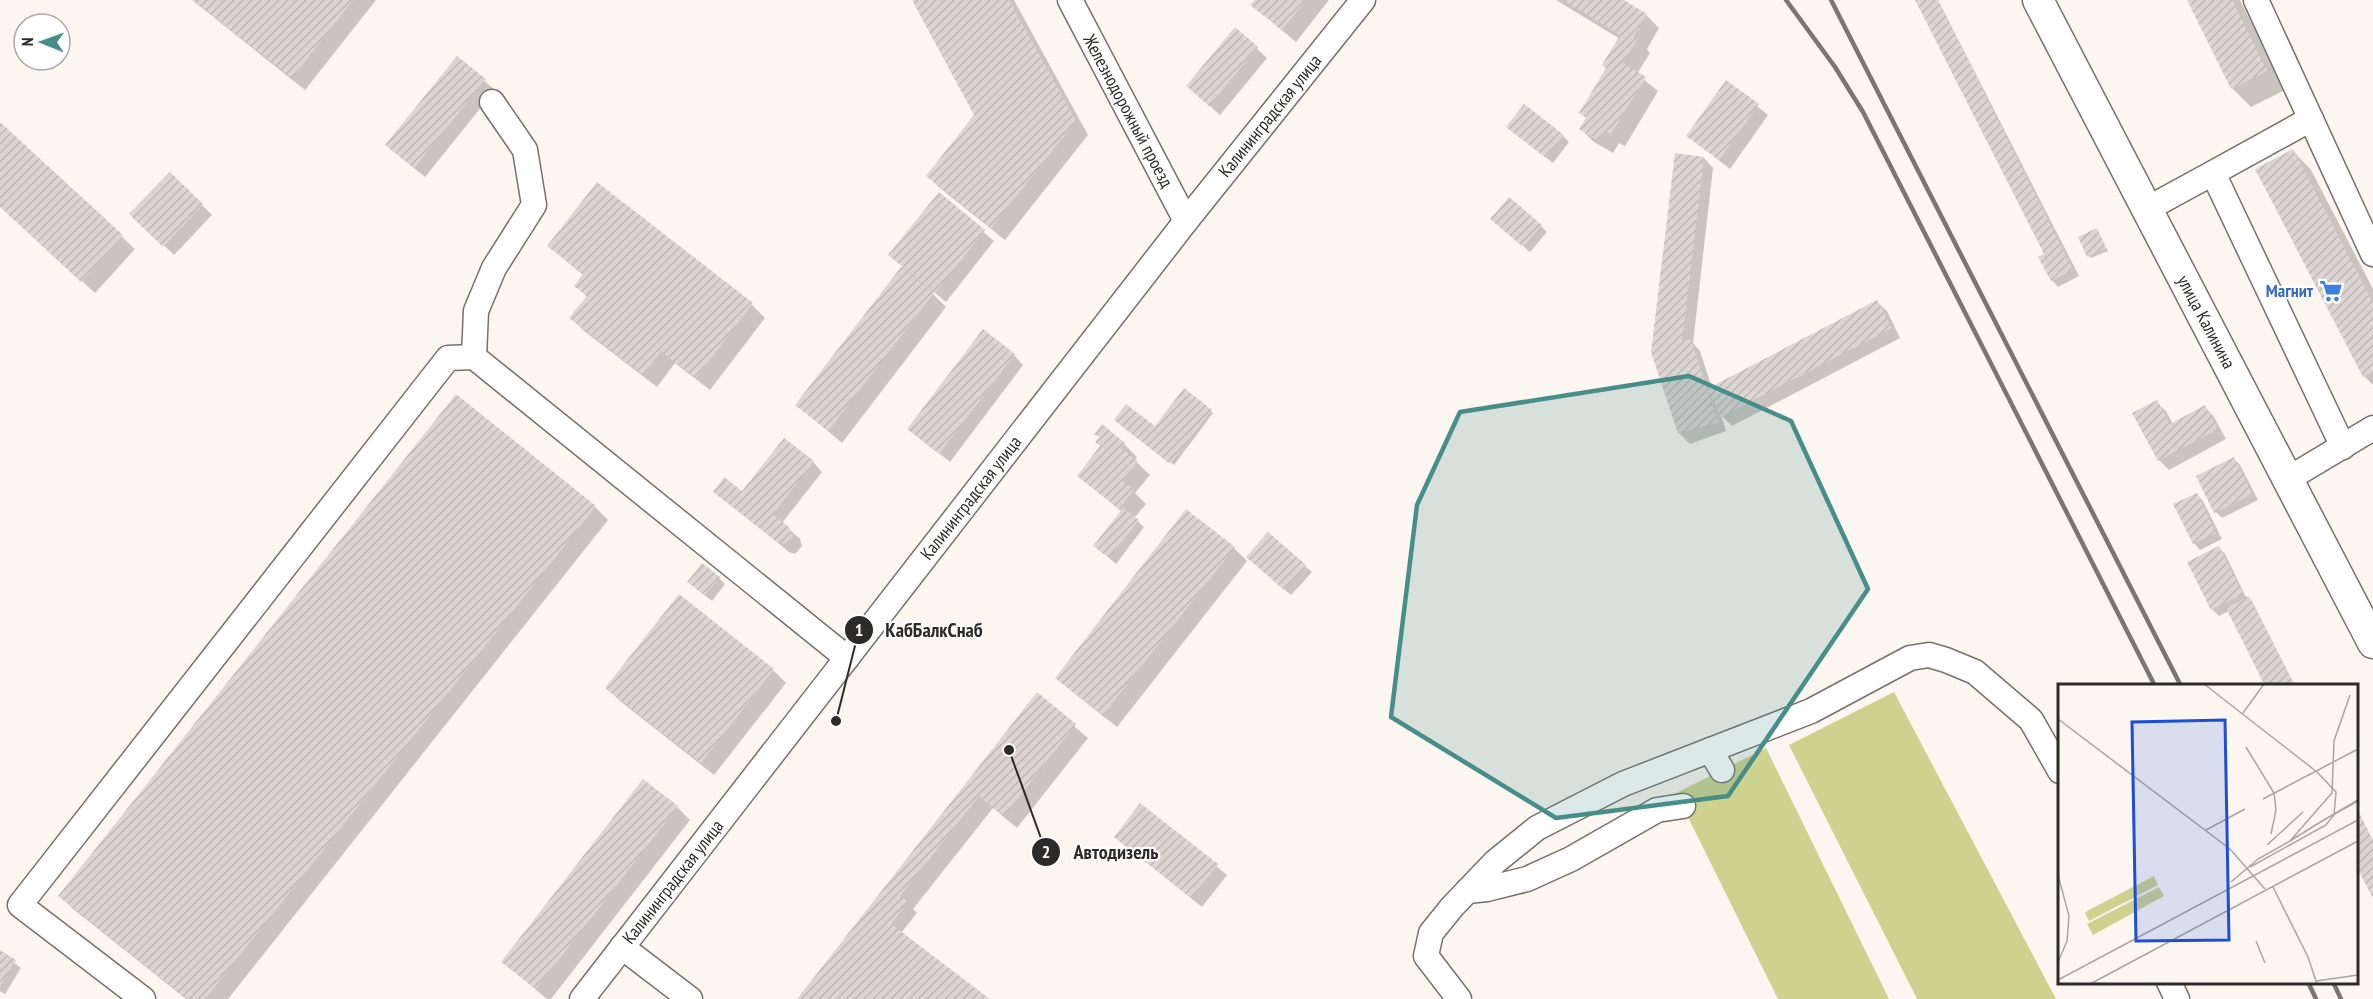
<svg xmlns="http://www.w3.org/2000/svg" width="2373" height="999" font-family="'PT Sans Narrow',sans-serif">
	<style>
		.pitch { fill: #cdd28f }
		.shadow { fill: #0003 }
		.building { fill: url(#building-hatch) }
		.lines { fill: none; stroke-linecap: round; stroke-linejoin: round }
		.minor-casing { stroke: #76716d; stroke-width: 27 }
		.major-casing { stroke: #76716d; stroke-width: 33 }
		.minor { stroke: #fff; stroke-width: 24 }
		.major { stroke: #fff; stroke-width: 30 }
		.rail { stroke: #797673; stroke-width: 4.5 }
		.marked { fill: #478e89; fill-opacity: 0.2; stroke: #478e89; stroke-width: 4.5; stroke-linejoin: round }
		.labels { text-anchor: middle; stroke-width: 4.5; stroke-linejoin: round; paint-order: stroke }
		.street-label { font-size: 18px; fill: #2d2b29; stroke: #fff }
		.shop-label { font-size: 18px; font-weight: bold; fill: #366cbe; stroke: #fff; text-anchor: end }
		.inset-road { fill: none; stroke: #a9a5a1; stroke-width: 1.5 }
		.view { fill: #1d4ed8; fill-opacity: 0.15; stroke: #1d4ed8; stroke-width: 3 }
		.inset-edge { fill: none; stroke: #2d2b29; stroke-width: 3 }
		.leader { fill: none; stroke: #2d2b29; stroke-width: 2 }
		.callout-dot { fill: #2d2b29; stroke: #fff; stroke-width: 2 }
		.mark-label { font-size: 18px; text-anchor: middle; font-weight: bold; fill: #fff }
		.callout-label { font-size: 20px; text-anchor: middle; font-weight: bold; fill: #2d2b29; stroke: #fff; stroke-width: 4.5; stroke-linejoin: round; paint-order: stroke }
	</style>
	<defs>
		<pattern id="building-hatch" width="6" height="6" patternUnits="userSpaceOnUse" patternTransform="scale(1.5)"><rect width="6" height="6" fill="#ddd5d3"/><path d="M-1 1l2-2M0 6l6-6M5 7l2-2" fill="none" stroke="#beb7b5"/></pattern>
	</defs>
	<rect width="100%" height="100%" fill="#fcf6f1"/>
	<g class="pitch">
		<polygon points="1894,692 2056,999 1917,999 1789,745"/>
		<polygon points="1766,748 1889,999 1778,999 1676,793"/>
	</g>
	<g class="shadow">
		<polygon points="192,0 376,0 305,90"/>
		<polygon points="913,0 1014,0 1088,135 1005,240 941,189 928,176 976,115"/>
		<polygon points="1257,0 1329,0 1296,42 1252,5"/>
		<polygon points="1556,0 1621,0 1646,15 1659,28 1647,49 1650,53 1637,74 1658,91 1625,146 1619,143 1613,153 1594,142 1581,129 1587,119 1581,113 1608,69 1620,39"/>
		<polygon points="1916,0 1938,0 2079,276 2058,287 2052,280 2046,255"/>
		<polygon points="2188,0 2240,0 2285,90 2251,107 2232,88"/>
		<polygon points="1235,29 1267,58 1220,115 1188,86"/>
		<polygon points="457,58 495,90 425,177 397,154"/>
		<polygon points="1727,82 1768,115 1730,169 1688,136"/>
		<polygon points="0,124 135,249 95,293 0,206"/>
		<polygon points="1508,127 1563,136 1569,142 1553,163"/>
		<polygon points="2293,151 2311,170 2373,289 2373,385 2364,376"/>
		<polygon points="1704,158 1713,168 1693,343 1700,351 1712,388 1877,302 1887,311 1900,338 1732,426 1721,415 1726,431 1690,444 1680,434 1653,352"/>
		<polygon points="170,174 212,215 174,255 131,214"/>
		<polygon points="597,184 752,305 765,318 710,390 675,363 657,387 584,331 571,318 587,297 576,286 583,275 549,246"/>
		<polygon points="939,195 994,241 946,302 934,292 933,294 946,307 842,443 797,405 903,267 890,255"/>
		<polygon points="1499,225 1541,226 1547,232 1530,252"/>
		<polygon points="2097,230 2108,251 2091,258 2089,256"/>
		<polygon points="1014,355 1023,365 950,462 909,429"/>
		<polygon points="457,396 595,507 608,520 228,999 186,999 73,909 60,896"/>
		<polygon points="2156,402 2166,411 2173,424 2205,407 2214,417 2226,439 2169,470 2160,461 2134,414"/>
		<polygon points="1211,411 1213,413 1174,465 1119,422 1155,428"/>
		<polygon points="1124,444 1137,457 1134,460 1150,475 1135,493 1146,504 1134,518 1144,527 1116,564 1095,546 1122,512 1079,476"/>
		<polygon points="2234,459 2240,465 2258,500 2222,518 2216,512"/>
		<polygon points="813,462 822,472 782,523 800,539 802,546 795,554 789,552 715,492 743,493"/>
		<polygon points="2197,495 2203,501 2222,539 2200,550 2194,543"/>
		<polygon points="1234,548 1247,561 1117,727 1070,690 1057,677"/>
		<polygon points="2219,548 2225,554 2247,599 2249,598 2252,601 2295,686 2267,686 2229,611 2219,616 2212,609"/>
		<polygon points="1255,564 1305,566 1312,572 1291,595"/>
		<polygon points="719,578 725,584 712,601 695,588"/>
		<polygon points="773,670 786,683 714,775 620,701 607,688"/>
		<polygon points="1037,695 1088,738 1017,828 993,808 913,909 917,913 901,933 987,999 798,999"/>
		<polygon points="1140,805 1227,875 1202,907 1116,837"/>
		<polygon points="677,807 690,820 551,999 547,999 503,962"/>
		<polygon points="0,952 21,968 5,994 0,991"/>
	</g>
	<g class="building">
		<polygon points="193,0 353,0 292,78"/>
		<polygon points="912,0 1009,0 1076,121 991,228 926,176 974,115"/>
		<polygon points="1255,0 1306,0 1282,30 1250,5"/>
		<polygon points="1563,0 1624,0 1647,14 1634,36 1638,38 1623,63 1646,77 1611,134 1606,131 1599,141 1579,129 1586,118 1579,113 1606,68 1602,65 1620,35"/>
		<polygon points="1915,0 1938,0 2073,270 2051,281 2038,257 2044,254"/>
		<polygon points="2187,0 2232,0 2267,71 2231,89"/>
		<polygon points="1235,27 1258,47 1209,106 1186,86"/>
		<polygon points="457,56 486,79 414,168 385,145"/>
		<polygon points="1726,80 1759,104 1719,160 1686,136"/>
		<polygon points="1524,104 1564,135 1546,158 1506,127"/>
		<polygon points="0,122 123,235 81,282 0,207"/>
		<polygon points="2293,149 2373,303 2373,372 2363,377 2255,169"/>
		<polygon points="1675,153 1704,157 1682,342 1691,339 1707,389 1877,300 1892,328 1721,417 1707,389 1718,422 1678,434 1651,352"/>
		<polygon points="170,172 203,204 163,247 129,214"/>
		<polygon points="597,182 753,303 696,378 661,351 643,375 569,318 587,296 574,286 583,274 547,246"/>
		<polygon points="939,192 985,230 935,293 888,255"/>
		<polygon points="1509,197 1542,225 1523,247 1490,219"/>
		<polygon points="2097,228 2106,248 2087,257 2078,237"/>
		<polygon points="901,267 934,293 828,431 795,405"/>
		<polygon points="983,329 1015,354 939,454 907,429"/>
		<polygon points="1184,388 1212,410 1170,464 1114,420 1126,404 1155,426"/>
		<polygon points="456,394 596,506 205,999 187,999 58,896"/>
		<polygon points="2157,400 2170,424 2205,405 2218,429 2158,461 2132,413"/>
		<polygon points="1102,424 1125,443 1121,448 1138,461 1122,481 1134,489 1119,509 1077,476 1100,446 1095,442 1099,437 1094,434"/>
		<polygon points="784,438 814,461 773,514 790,528 793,536 784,544 777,542 713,492 724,477 742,491"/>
		<polygon points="2234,457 2252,494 2214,513 2196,476"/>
		<polygon points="2197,493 2216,533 2193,544 2173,504"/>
		<polygon points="1123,508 1139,520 1109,558 1093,546"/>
		<polygon points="1186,509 1235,547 1103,715 1055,678"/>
		<polygon points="1268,532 1306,565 1284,590 1246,557"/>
		<polygon points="2219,546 2243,594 2211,610 2187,562"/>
		<polygon points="702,563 720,577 705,595 687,582"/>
		<polygon points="679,594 774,669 701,763 605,688"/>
		<polygon points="2249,596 2295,686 2265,686 2226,608"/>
		<polygon points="1037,692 1076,724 1004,816 979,796 900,896 908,902 891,924 990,999 797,999"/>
		<polygon points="643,779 678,806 536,989 501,962"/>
		<polygon points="1140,803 1218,864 1191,898 1114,837"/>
		<polygon points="2356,807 2373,840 2373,898 2356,866"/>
		<polygon points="0,950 16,960 0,986"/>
	</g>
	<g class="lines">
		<g class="minor-casing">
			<g id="minor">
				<polyline points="1070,0 1186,221"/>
				<polyline points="2256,0 2373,254"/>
				<polyline points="2311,119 2213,173 2343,447"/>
				<polyline points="2147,209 2213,173"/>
				<polyline points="474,357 847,658"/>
				<polyline points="2288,479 2373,428"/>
				<polyline points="1710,750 1722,770"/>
				<polyline points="1467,891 1487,889 1527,879 1571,859 1657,810 1683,806"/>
				<polyline points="622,947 690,999"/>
				<polyline points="2169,982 2177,999"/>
				<polyline points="143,999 20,905 448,358 474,357 476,311 494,268 534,205 525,150 492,102"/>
				<polyline points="582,999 1186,221 1363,0"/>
				<polyline points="1459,999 1426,956 1431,933 1452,907 1495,862 1537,828 1623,784 1811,711 1910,658 1929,655 1946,660 1975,672 2031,720 2060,771"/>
			</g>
		</g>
		<g class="major-casing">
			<polyline id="major" points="2038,0 2373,643"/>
		</g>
		<use href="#minor" class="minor"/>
		<use href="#major" class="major"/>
		<g class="rail">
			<polyline points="1786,0 1835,67 1863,112 2155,686"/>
			<polyline points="1831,0 2181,686"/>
			<polyline points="2308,982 2316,999"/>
			<polyline points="2333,982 2341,999"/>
		</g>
	</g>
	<path class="marked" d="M1689,376L1791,421L1868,589L1728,796L1556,818L1391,717L1417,505L1460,412Z"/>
	<defs>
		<g id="supermarket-bare" transform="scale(1.8)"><path d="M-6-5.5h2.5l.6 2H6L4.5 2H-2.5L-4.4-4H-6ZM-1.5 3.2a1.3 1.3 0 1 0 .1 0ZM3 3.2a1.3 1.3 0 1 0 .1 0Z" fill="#3f7fe0" stroke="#fff" stroke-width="2.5" paint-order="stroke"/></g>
	</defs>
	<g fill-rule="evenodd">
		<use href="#supermarket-bare" x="2331" y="291"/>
	</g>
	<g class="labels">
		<g class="street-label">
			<text transform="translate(1128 111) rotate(62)" y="6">Железнодорожный проезд</text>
			<text transform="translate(1270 116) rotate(-51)" y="6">Калининградская улица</text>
			<text transform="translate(2206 322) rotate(62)" y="6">улица Калинина</text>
			<text transform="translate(971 498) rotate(-52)" y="6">Калининградская улица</text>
			<text transform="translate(673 882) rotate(-52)" y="6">Калининградская улица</text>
		</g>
		<g class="shop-label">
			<text x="2313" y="297">Магнит</text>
		</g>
	</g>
	<g transform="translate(2058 684)">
		<rect width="300" height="300" fill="#fcf6f1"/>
		<path d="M96,192L100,201L31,237L27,229L31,226ZM101,203L106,212L35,251L29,240Z" fill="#cdd28f"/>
		<path class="inset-road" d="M146,0L259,88L278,108L276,131L268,141L192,183M185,29L206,0M0,35L172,165L207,205M188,63L216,109L218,126L213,150M205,115L300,65M300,116L264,137L300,117M264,137L232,157L274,109L276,57L292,11M148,146L187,125M209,161L245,128M0,191L11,232L9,257L0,278M173,198L200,175L232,157M215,203L250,273L259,300M198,257L207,279M0,296L300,136M258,297L300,291M32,300L300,157"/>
		<path class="view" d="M167,36L171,256L78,257L74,38Z"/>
		<rect width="300" height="300" class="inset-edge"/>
	</g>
	<path class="leader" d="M836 721L859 630M1009 750L1046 852"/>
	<g class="callout-dot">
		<circle cx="836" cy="721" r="6"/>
		<circle cx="1009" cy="750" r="6"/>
		<circle cx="859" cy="630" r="15"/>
		<circle cx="1046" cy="852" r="15"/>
	</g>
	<g class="mark-label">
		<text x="859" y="636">1</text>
		<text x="1046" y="858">2</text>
	</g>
	<g class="callout-label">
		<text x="934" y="637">КабБалкСнаб</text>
		<text x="1116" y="859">Автодизель</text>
	</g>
	<g transform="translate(42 42) rotate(271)"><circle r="28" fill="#ffffff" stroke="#abaaa9" stroke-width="1.5"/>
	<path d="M0-4.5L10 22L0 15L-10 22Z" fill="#478e89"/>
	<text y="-9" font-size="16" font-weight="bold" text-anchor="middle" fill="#2d2b29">N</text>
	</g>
</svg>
